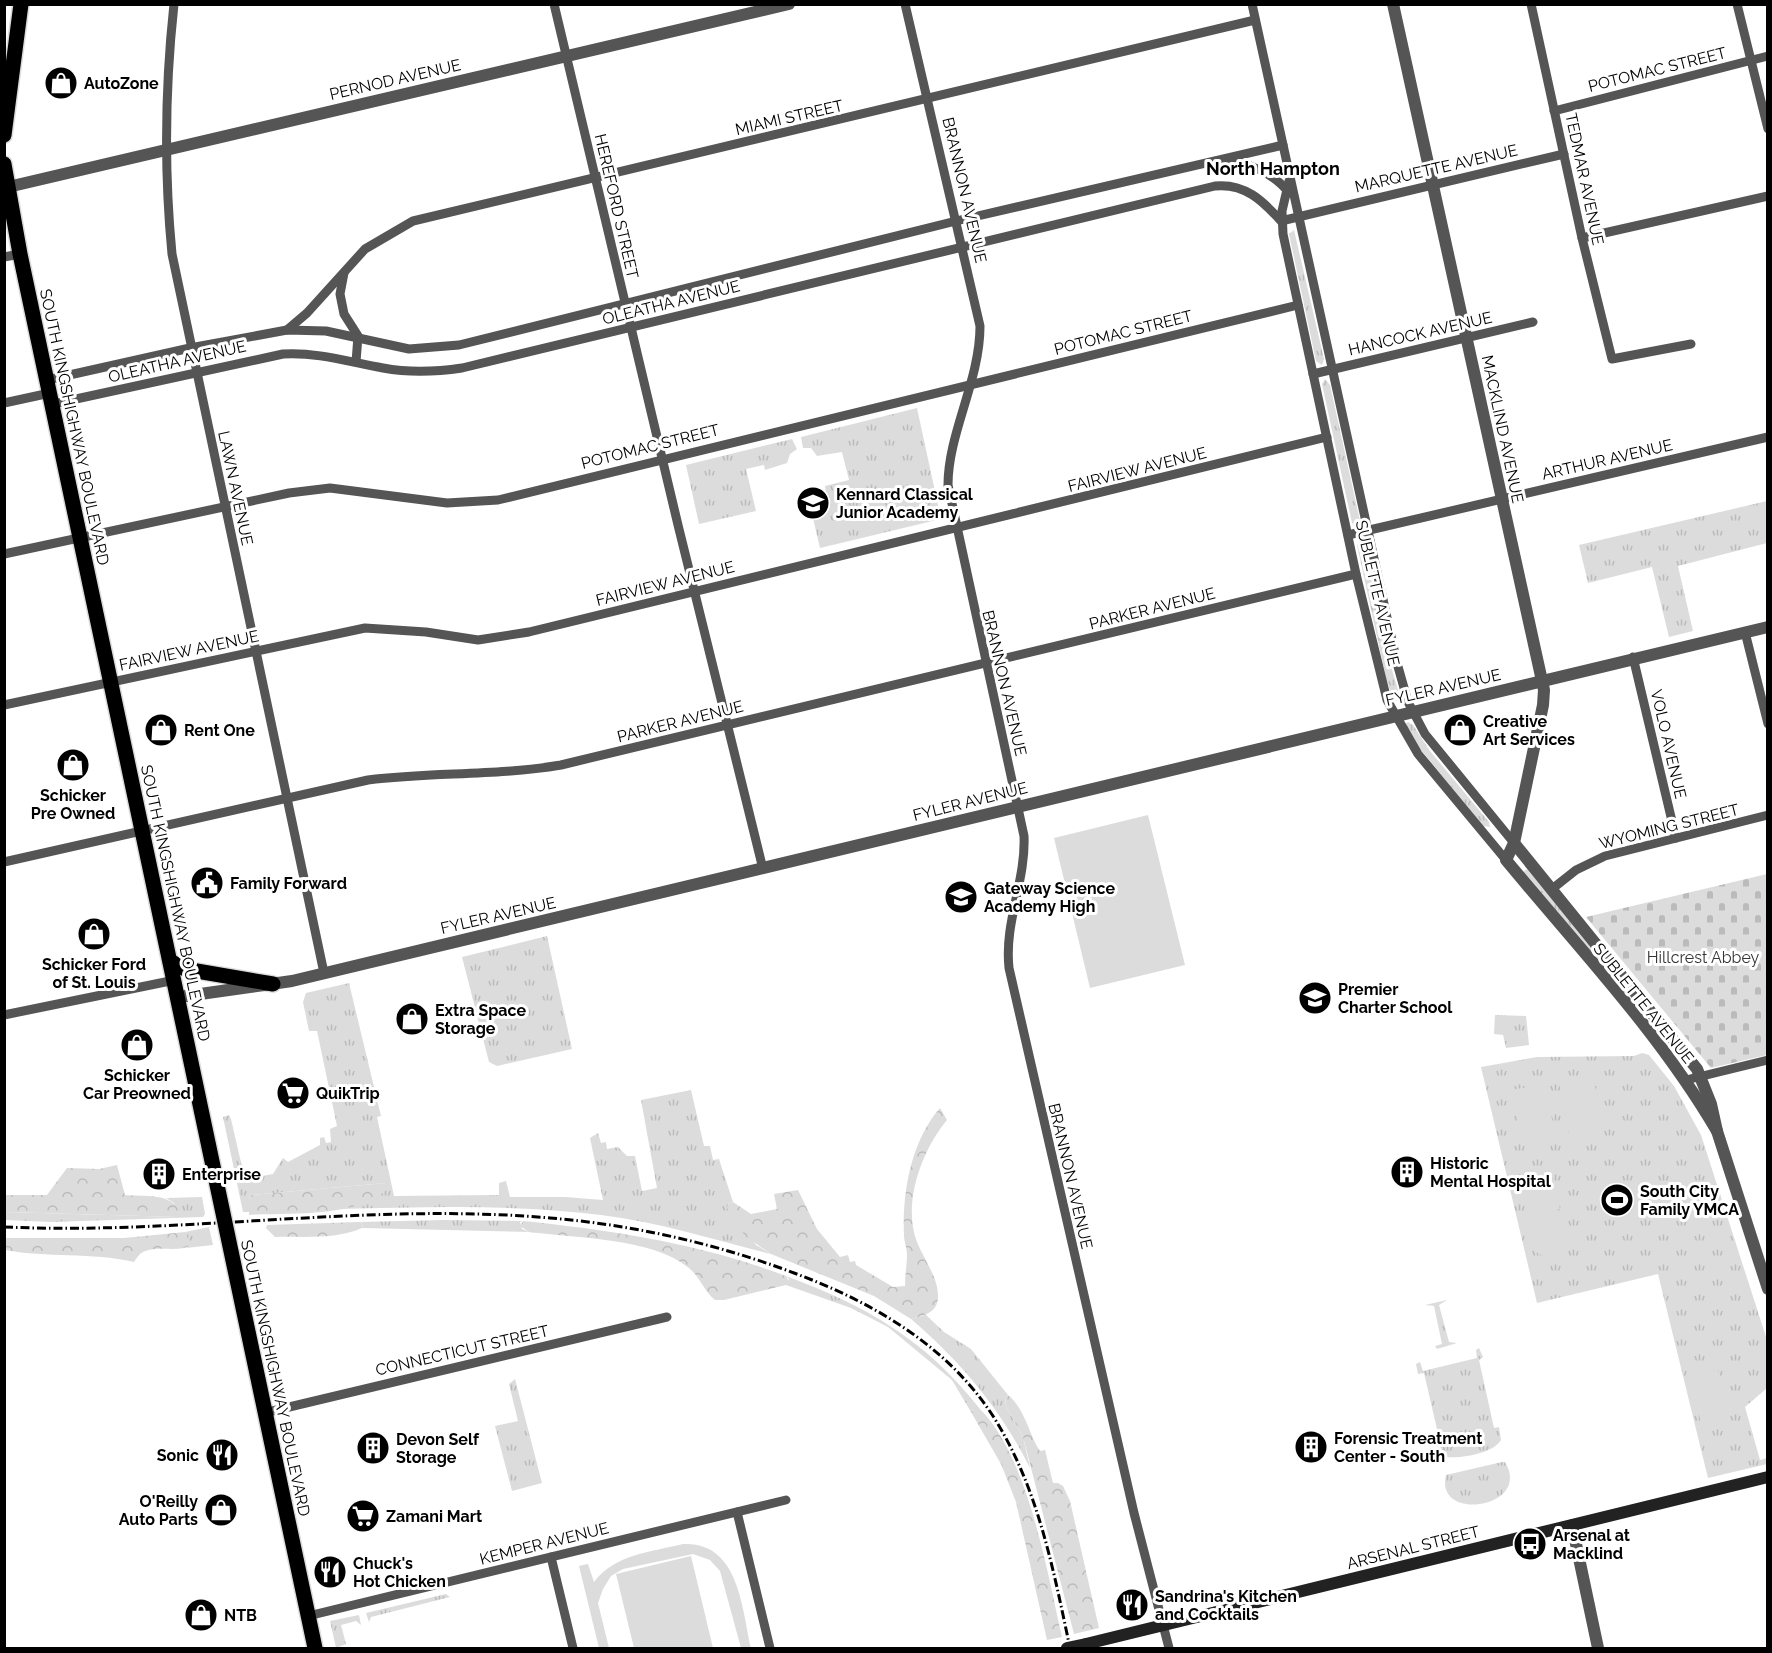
<svg xmlns="http://www.w3.org/2000/svg" width="1772" height="1653" font-family="Raleway,sans-serif">
	<style>
		.grass { fill: url(#grass-tufts) }
		.forest { fill: url(#forest-crowns) }
		.cemetery { fill: url(#cemetery-stones) }
		.garden { fill: #dcdcdc }
		.lines { fill: none; stroke-linecap: round; stroke-linejoin: round }
		.primary-casing { stroke: #dbdbdb; stroke-width: 18 }
		.minor { stroke: #555; stroke-width: 9 }
		.tertiary { stroke: #555; stroke-width: 12 }
		.secondary { stroke: #222; stroke-width: 12 }
		.primary { stroke: #000; stroke-width: 15 }
		.rail { stroke: #000; stroke-width: 3; stroke-dasharray: 9 3 1.5 3; stroke-linecap: butt }
		.secondary-bridge { stroke: #222; stroke-width: 12 }
		.labels { text-anchor: middle; stroke-width: 6; stroke-linejoin: round; paint-order: stroke }
		.street-label { font-size: 16px; fill: #000; stroke: #fff }
		.poi-label { font-size: 16px; font-weight: bold; fill: #000; stroke: #fff; text-anchor: start }
		.park-label { font-size: 16px; fill: #333; stroke: #fff }
		.neighbourhood-label { font-size: 18px; font-weight: bold; fill: #000; stroke: #fff }
	</style>
	<defs>
		<pattern id="grass-tufts" width="24" height="20" patternUnits="userSpaceOnUse" patternTransform="scale(1.5)"><rect width="24" height="20" fill="#dcdcdc"/><path d="M3 7l-1-3M5 7V3M7 7l1-3M15 17l-1-3M17 17v-4M19 17l1-3" fill="none" stroke="#bbb"/></pattern>
		<pattern id="forest-crowns" width="20" height="18" patternUnits="userSpaceOnUse" patternTransform="scale(1.5)"><rect width="20" height="18" fill="#dcdcdc"/><path d="M2 6a3 3 0 1 1 6 0M12 15a3 3 0 1 1 6 0" fill="none" stroke="#bbb"/></pattern>
		<pattern id="cemetery-stones" width="16" height="16" patternUnits="userSpaceOnUse" patternTransform="scale(1.5)"><rect width="16" height="16" fill="#dcdcdc"/><path d="M2 7V4a2 2 0 0 1 4 0v3zM10 15v-3a2 2 0 0 1 4 0v3z" fill="#bbb"/></pattern>
	</defs>
	<rect width="100%" height="100%" fill="#fff"/>
	<g class="grass">
		<polygon points="1294,230 1324,359 1322,365 1316,361 1289,234"/>
		<polygon points="1325,379 1330,385 1360,521 1356,528 1352,523 1322,384"/>
		<polygon points="917,408 941,519 820,548 808,497 826,493 825,486 849,480 842,452 817,456 811,448 803,448 801,437"/>
		<polygon points="792,439 797,449 790,454 787,463 765,470 764,465 746,469 756,511 699,524 686,465"/>
		<polygon points="1767,501 1767,543 1678,566 1693,631 1669,637 1652,567 1588,583 1579,545"/>
		<polygon points="1362,541 1392,670 1400,697 1397,701 1392,697 1386,678 1357,545"/>
		<polygon points="1408,722 1413,725 1430,751 1489,822 1490,827 1483,826 1417,745 1405,724"/>
		<polygon points="1527,869 1603,960 1599,964 1523,872"/>
		<polygon points="547,936 572,1049 497,1066 489,1062 462,957"/>
		<path d="M349,983L381,1116L377,1117L394,1196L499,1195V1183L506,1181L510,1197H565L603,1200L590,1138L598,1133L601,1143L606,1142L607,1149L618,1147L627,1156H635L642,1191L657,1188L641,1100L691,1090L704,1146H710L713,1160L719,1159L733,1202L728,1204L756,1245L771,1254C714,1240 659,1222 601,1215C514,1204 427,1207 339,1209L365,1200L386,1183L252,1195L249,1200V1212H243L223,1117L229,1115L231,1119L242,1167L256,1177L273,1174L283,1158L288,1162L320,1145V1138L324,1137L326,1143L331,1142L330,1129L337,1126L317,1031H309L303,1002L306,993Z"/>
		<polygon points="1495,1015 1526,1016 1529,1045 1506,1048 1503,1035 1494,1034"/>
		<polygon points="1642,1053 1649,1055 1674,1086 1701,1135 1767,1340 1767,1388 1745,1407 1760,1460 1767,1458 1767,1464 1708,1478 1658,1274 1537,1303 1481,1067 1537,1057 1634,1056"/>
		<polygon points="202,1197 205,1214 203,1217 52,1222 5,1220 5,1212 177,1217 174,1203 166,1198"/>
		<polygon points="444,1220 523,1221 520,1222 522,1229 529,1232 362,1228 363,1224 359,1222"/>
		<polygon points="209,1227 213,1245 186,1248 190,1245 185,1232"/>
		<path d="M786,1276C867,1306 926,1340 980,1409H974L971,1412L952,1380L888,1327L851,1308L786,1285L789,1279Z"/>
		<polygon points="1447,1300 1439,1305 1449,1342 1457,1343 1437,1349 1435,1346 1442,1344 1434,1306 1425,1305"/>
		<path d="M926,1315L944,1332L971,1349L1008,1395L1005,1398L1006,1406L1023,1437L1030,1468C1000,1408 961,1362 911,1319Z"/>
		<path d="M1479,1348L1483,1357L1479,1360L1494,1428L1499,1427L1501,1440C1493,1454 1456,1460 1442,1456L1434,1443L1440,1442L1424,1373L1418,1374L1416,1364L1420,1362L1423,1371L1477,1358L1476,1350Z"/>
		<polygon points="515,1379 542,1483 512,1491 495,1426 518,1421 509,1384"/>
		<path d="M1502,1462H1505C1533,1508 1434,1523 1446,1475Z"/>
		<polygon points="446,1594 450,1597 371,1617 369,1622 366,1613"/>
		<polygon points="359,1615 361,1625 356,1621 341,1625 346,1644 336,1648 330,1621"/>
	</g>
	<g class="forest">
		<path d="M940,1108L947,1120C922,1150 902,1203 917,1242C924,1260 939,1278 938,1298C937,1313 923,1316 911,1319L874,1296L771,1254L745,1236L727,1208L728,1204L733,1202L751,1214L777,1209L774,1194L798,1190L817,1229L840,1257L848,1255L850,1262L855,1261L856,1265L893,1287L905,1286C905,1276 907,1264 907,1254C907,1248 904,1242 904,1236C902,1193 911,1141 940,1108Z"/>
		<path d="M117,1165L125,1195C143,1197 173,1192 180,1213L177,1217L5,1212V1195H47L67,1168L99,1169Z"/>
		<path d="M386,1183L389,1188C354,1219 293,1212 249,1215V1200L252,1195Z"/>
		<path d="M523,1221C612,1230 702,1244 786,1276L789,1282L786,1285L724,1300H715C704,1291 700,1277 689,1268C653,1238 575,1238 529,1232L520,1226Z"/>
		<path d="M359,1222L363,1224L362,1228C334,1240 305,1236 275,1237L266,1228L267,1225Z"/>
		<path d="M185,1232L191,1245C177,1254 154,1243 140,1254C138,1256 136,1259 134,1262C91,1252 47,1258 5,1250V1238H124Z"/>
		<path d="M1008,1395C1026,1410 1028,1433 1040,1451L1045,1450L1053,1483H1058L1063,1486L1070,1501L1099,1628L1074,1634L1023,1437L1006,1406L1005,1398Z"/>
		<path d="M974,1409H980C1028,1457 1047,1571 1062,1637L1047,1640L1016,1502L1001,1464L971,1412Z"/>
	</g>
	<polygon class="cemetery" points="1767,874 1767,1055 1711,1068 1586,917"/>
	<g class="garden">
		<polygon points="1148,815 1185,965 1090,988 1054,838"/>
		<polygon points="1593,1076 1604,1132 1570,1139 1559,1083"/>
		<polygon points="1545,1084 1556,1139 1522,1146 1511,1090"/>
		<polygon points="1550,1168 1560,1209 1556,1210 1564,1245 1560,1252 1541,1255 1536,1252 1517,1176"/>
		<polygon points="1707,1183 1718,1213 1707,1217 1696,1187"/>
		<polygon points="1716,1363 1730,1418 1702,1426 1687,1371"/>
		<path d="M683,1544C739,1541 742,1609 751,1648H741L720,1571L710,1560L693,1554L623,1569L611,1576L603,1589L598,1603L609,1648H599L579,1566L588,1564L594,1582C615,1554 651,1552 683,1544Z"/>
		<polygon points="691,1556 713,1648 634,1648 616,1574"/>
	</g>
	<g class="lines">
		<g class="primary-casing">
			<g id="primary">
				<polyline points="4,135 21,4"/>
				<polyline points="4,164 20,254 315,1648"/>
				<polyline points="172,962 185,969 273,984"/>
			</g>
		</g>
		<g class="minor">
			<path d="M174,4C165,87 164,171 172,254L324,973"/>
			<polyline points="554,4 678,525 763,869"/>
			<path d="M905,4L980,326C980,381 948,433 948,485L1024,836C1026,881 1004,922 1009,968L1134,1513L1169,1648"/>
			<polyline points="1252,4 1397,663 1408,702 1425,734 1514,843"/>
			<polyline points="1531,4 1582,238 1612,359 1691,344"/>
			<polyline points="1737,4 1768,129"/>
			<polyline points="1554,111 1768,56"/>
			<path d="M1225,161C1248,162 1275,174 1289,193"/>
			<polyline points="1289,181 1282,211 1283,234 1356,574 1387,700 1418,754 1506,860"/>
			<polyline points="1582,238 1768,196"/>
			<polyline points="4,257 20,254"/>
			<polyline points="344,273 340,294 344,314 358,336 356,362"/>
			<polyline points="287,330 307,313 365,249 413,221 1255,20"/>
			<polyline points="1313,374 1533,322"/>
			<polyline points="47,380 190,348 287,330 326,331 409,349 459,345 956,221 1283,145"/>
			<polyline points="4,403 50,393"/>
			<path d="M53,404L283,354C318,352 349,362 383,368C410,373 435,372 462,368L1215,186C1245,183 1263,201 1281,221L1564,154"/>
			<polyline points="1348,535 1768,437"/>
			<polyline points="4,554 289,493 330,488 447,503 498,500 1298,305"/>
			<polyline points="1745,632 1768,724"/>
			<polyline points="1633,657 1676,838"/>
			<polyline points="4,705 365,628 426,632 478,640 529,632 1327,437"/>
			<path d="M4,862L368,780C433,772 496,776 561,765L1356,574"/>
			<polyline points="1552,889 1576,870 1605,856 1768,815"/>
			<polyline points="4,1015 175,980"/>
			<polyline points="1686,1080 1768,1060"/>
			<polyline points="264,1413 667,1317"/>
			<polyline points="737,1512 770,1648"/>
			<polyline points="551,1557 573,1648"/>
			<polyline points="308,1616 786,1500"/>
		</g>
		<g class="tertiary">
			<path d="M1393,4L1544,690L1543,705L1514,843L1506,860C1578,947 1659,1032 1717,1131"/>
			<polyline points="8,187 789,4"/>
			<polyline points="1514,843 1697,1069 1711,1104 1717,1131 1768,1289"/>
			<polyline points="179,997 292,981 1768,627"/>
			<polyline points="1572,1525 1598,1648"/>
		</g>
		<polyline class="secondary" points="1086,1644 1768,1477"/>
		<use href="#primary" class="primary"/>
		<path class="rail" d="M4,1227C186,1235 368,1202 550,1218C636,1225 722,1245 802,1276C877,1305 948,1347 993,1416C1038,1487 1053,1568 1070,1648"/>
		<polyline class="secondary-bridge" points="1067,1648 1086,1644"/>
	</g>
	<defs>
		<g id="shop-disc" transform="scale(1.725)"><circle r="9.5" fill="#000" stroke="#fff"/><path d="M-5-2.5h2.3a2.7 3.5 0 0 1 5.4 0H5L5.5 6h-11ZM-1.5-2.5h3a1.5 2.3 0 0 0-3 0Z" fill="#fff"/></g>
		<g id="school-disc" transform="scale(1.725)"><circle r="9.5" fill="#000" stroke="#fff"/><path d="M0-5L7-2L0 1L-7-2ZM-4 1L0 2.5L4 1V4Q0 6-4 4Z" fill="#fff"/></g>
		<g id="civic-disc" transform="scale(1.725)"><circle r="9.5" fill="#000" stroke="#fff"/><path d="M-.6-6.5H3V-4.5H.6V-3L4-1V1h2V6H-6V1h2V-1L-.6-3ZM-1.2 2.5V6h2.4V2.5Z" fill="#fff"/></g>
		<g id="supermarket-disc" transform="scale(1.725)"><circle r="9.5" fill="#000" stroke="#fff"/><path d="M-6-5.5h2.5l.6 2H6L4.5 2H-2.5L-4.4-4H-6ZM-1.5 3.2a1.3 1.3 0 1 0 .1 0ZM3 3.2a1.3 1.3 0 1 0 .1 0Z" fill="#fff"/></g>
		<g id="building-disc" transform="scale(1.725)"><circle r="9.5" fill="#000" stroke="#fff"/><path d="M-4-6H4V6H1V3H-1V6H-4ZM-2.5-4.3h1.7v1.8h-1.7ZM.8-4.3h1.7v1.8H.8ZM-2.5-1h1.7V.8h-1.7ZM.8-1h1.7V.8H.8Z" fill="#fff"/></g>
		<g id="stadium-disc" transform="scale(1.725)"><circle r="9.5" fill="#000" stroke="#fff"/><path d="M0-5a6.5 5 0 1 0 0 10a6.5 5 0 1 0 0-10ZM-3.5-1.8h7v3.6h-7Z" fill="#fff"/></g>
		<g id="restaurant-disc" transform="scale(1.725)"><circle r="9.5" fill="#000" stroke="#fff"/><path d="M-5-6h1v4h1v-4h1v4h1v-4h1v5L-1.5 .5V6h-2V.5L-5-1ZM5-6V6H3V1.5H1.5Q1.5-4 5-6Z" fill="#fff"/></g>
		<g id="bus-disc" transform="scale(1.725)"><circle r="9.5" fill="#000" stroke="#fff"/><path d="M-5-6H5V4H4V6H2V4H-2V6H-4V4H-5ZM-3.5-4V0h7V-4ZM-3.5 1.2v1.5H-2V1.2ZM2 1.2v1.5H3.5V1.2Z" fill="#fff"/></g>
	</defs>
	<g fill-rule="evenodd">
		<use href="#shop-disc" x="61" y="83"/>
		<use href="#school-disc" x="813" y="503"/>
		<use href="#shop-disc" x="161" y="730"/>
		<use href="#shop-disc" x="1460" y="730"/>
		<use href="#shop-disc" x="73" y="765"/>
		<use href="#civic-disc" x="207" y="883"/>
		<use href="#school-disc" x="961" y="897"/>
		<use href="#shop-disc" x="94" y="934"/>
		<use href="#school-disc" x="1315" y="998"/>
		<use href="#shop-disc" x="412" y="1019"/>
		<use href="#shop-disc" x="137" y="1045"/>
		<use href="#supermarket-disc" x="293" y="1093"/>
		<use href="#building-disc" x="1407" y="1172"/>
		<use href="#building-disc" x="159" y="1174"/>
		<use href="#stadium-disc" x="1617" y="1200"/>
		<use href="#building-disc" x="1311" y="1447"/>
		<use href="#building-disc" x="373" y="1448"/>
		<use href="#restaurant-disc" x="222" y="1455"/>
		<use href="#shop-disc" x="221" y="1510"/>
		<use href="#supermarket-disc" x="363" y="1516"/>
		<use href="#bus-disc" x="1530" y="1544"/>
		<use href="#restaurant-disc" x="330" y="1572"/>
		<use href="#restaurant-disc" x="1132" y="1605"/>
		<use href="#shop-disc" x="201" y="1615"/>
	</g>
	<g class="labels">
		<g class="street-label">
			<text transform="translate(1657 69) rotate(-14)" y="6">POTOMAC STREET</text>
			<text transform="translate(395 79) rotate(-13)" y="6">PERNOD AVENUE</text>
			<text transform="translate(789 117) rotate(-13)" y="6">MIAMI STREET</text>
			<text transform="translate(1436 168) rotate(-13)" y="6">MARQUETTE AVENUE</text>
			<text transform="translate(1585 179) rotate(78)" y="6">TEDMAR AVENUE</text>
			<text transform="translate(965 190) rotate(77)" y="6">BRANNON AVENUE</text>
			<text transform="translate(617 206) rotate(77)" y="6">HEREFORD STREET</text>
			<text transform="translate(671 302) rotate(-14)" y="6">OLEATHA AVENUE</text>
			<text transform="translate(1123 332) rotate(-14)" y="6">POTOMAC STREET</text>
			<text transform="translate(1420 333) rotate(-13)" y="6">HANCOCK AVENUE</text>
			<text transform="translate(177 361) rotate(-13)" y="6">OLEATHA AVENUE</text>
			<text transform="translate(75 427) rotate(78)" y="6">SOUTH KINGSHIGHWAY BOULEVARD</text>
			<text transform="translate(1503 429) rotate(78)" y="6">MACKLIND AVENUE</text>
			<text transform="translate(650 446) rotate(-14)" y="6">POTOMAC STREET</text>
			<text transform="translate(1607 459) rotate(-13)" y="6">ARTHUR AVENUE</text>
			<text transform="translate(1137 469) rotate(-14)" y="6">FAIRVIEW AVENUE</text>
			<text transform="translate(236 488) rotate(78)" y="6">LAWN AVENUE</text>
			<text transform="translate(665 583) rotate(-14)" y="6">FAIRVIEW AVENUE</text>
			<text transform="translate(1378 593) rotate(77)" y="6">SUBLETTE AVENUE</text>
			<text transform="translate(1152 608) rotate(-14)" y="6">PARKER AVENUE</text>
			<text transform="translate(189 650) rotate(-12)" y="6">FAIRVIEW AVENUE</text>
			<text transform="translate(1005 683) rotate(77)" y="6">BRANNON AVENUE</text>
			<text transform="translate(1443 687) rotate(-13)" y="6">FYLER AVENUE</text>
			<text transform="translate(680 721) rotate(-14)" y="6">PARKER AVENUE</text>
			<text transform="translate(1669 744) rotate(77)" y="6">VOLO AVENUE</text>
			<text transform="translate(970 801) rotate(-14)" y="6">FYLER AVENUE</text>
			<text transform="translate(1669 826) rotate(-14)" y="6">WYOMING STREET</text>
			<text transform="translate(176 903) rotate(78)" y="6">SOUTH KINGSHIGHWAY BOULEVARD</text>
			<text transform="translate(498 915) rotate(-13)" y="6">FYLER AVENUE</text>
			<text transform="translate(1644 1003) rotate(51)" y="6">SUBLETTE AVENUE</text>
			<text transform="translate(1071 1176) rotate(77)" y="6">BRANNON AVENUE</text>
			<text transform="translate(462 1350) rotate(-13)" y="6">CONNECTICUT STREET</text>
			<text transform="translate(276 1378) rotate(78)" y="6">SOUTH KINGSHIGHWAY BOULEVARD</text>
			<text transform="translate(544 1543) rotate(-14)" y="6">KEMPER AVENUE</text>
			<text transform="translate(1413 1547) rotate(-14)" y="6">ARSENAL STREET</text>
		</g>
		<g class="poi-label">
			<text x="84" y="89">AutoZone</text>
			<text x="836" y="500">Kennard Classical<tspan x="836" dy="18">Junior Academy</tspan></text>
			<text x="1483" y="727">Creative<tspan x="1483" dy="18">Art Services</tspan></text>
			<text x="184" y="736">Rent One</text>
			<text x="73" y="801" text-anchor="middle">Schicker<tspan x="73" dy="18">Pre Owned</tspan></text>
			<text x="230" y="889">Family Forward</text>
			<text x="984" y="894">Gateway Science<tspan x="984" dy="18">Academy High</tspan></text>
			<text x="94" y="970" text-anchor="middle">Schicker Ford<tspan x="94" dy="18">of St. Louis</tspan></text>
			<text x="1338" y="995">Premier<tspan x="1338" dy="18">Charter School</tspan></text>
			<text x="435" y="1016">Extra Space<tspan x="435" dy="18">Storage</tspan></text>
			<text x="137" y="1081" text-anchor="middle">Schicker<tspan x="137" dy="18">Car Preowned</tspan></text>
			<text x="316" y="1099">QuikTrip</text>
			<text x="1430" y="1169">Historic<tspan x="1430" dy="18">Mental Hospital</tspan></text>
			<text x="182" y="1180">Enterprise</text>
			<text x="1640" y="1197">South City<tspan x="1640" dy="18">Family YMCA</tspan></text>
			<text x="1334" y="1444">Forensic Treatment<tspan x="1334" dy="18">Center - South</tspan></text>
			<text x="396" y="1445">Devon Self<tspan x="396" dy="18">Storage</tspan></text>
			<text x="199" y="1461" text-anchor="end">Sonic</text>
			<text x="198" y="1507" text-anchor="end">O'Reilly<tspan x="198" dy="18">Auto Parts</tspan></text>
			<text x="386" y="1522">Zamani Mart</text>
			<text x="1553" y="1541">Arsenal at<tspan x="1553" dy="18">Macklind</tspan></text>
			<text x="353" y="1569">Chuck's<tspan x="353" dy="18">Hot Chicken</tspan></text>
			<text x="1155" y="1602">Sandrina's Kitchen<tspan x="1155" dy="18">and Cocktails</tspan></text>
			<text x="224" y="1621">NTB</text>
		</g>
		<g class="park-label">
			<text x="1703" y="963">Hillcrest Abbey</text>
		</g>
		<g class="neighbourhood-label">
			<text x="1273" y="175">North Hampton</text>
		</g>
	</g>
	<rect width="1772" height="1653" fill="none" stroke="#000000" stroke-width="12"/>
</svg>
